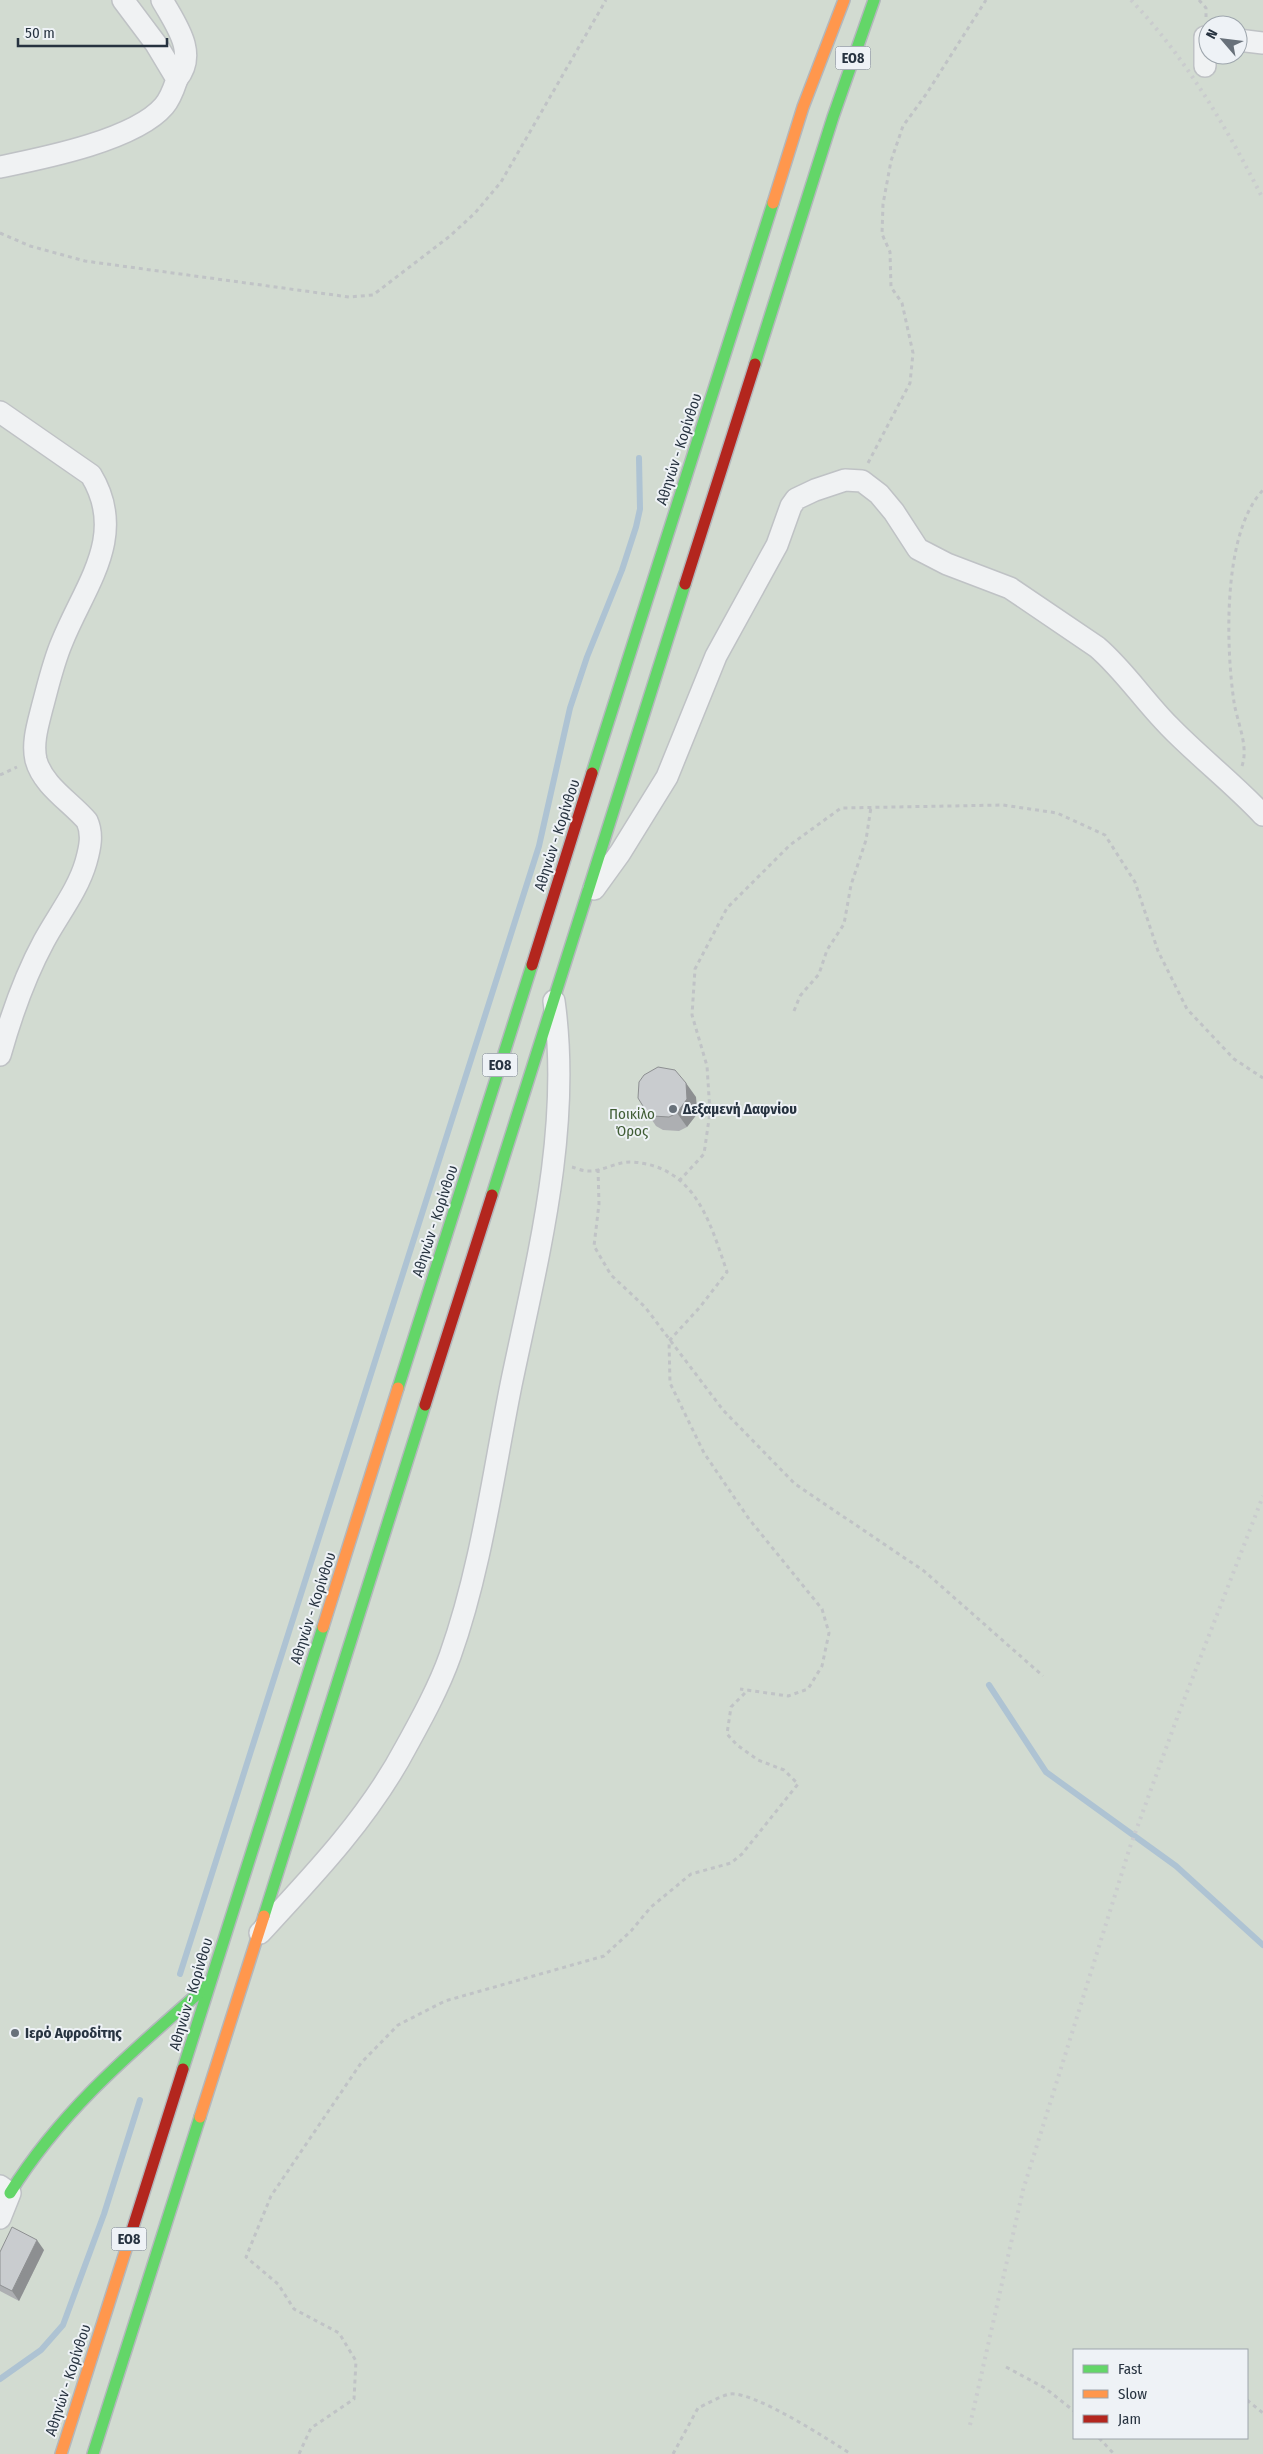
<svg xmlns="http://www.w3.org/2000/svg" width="1263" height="2454" font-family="'Fira Sans Condensed',sans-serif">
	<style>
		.green { fill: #d2dbd1; fill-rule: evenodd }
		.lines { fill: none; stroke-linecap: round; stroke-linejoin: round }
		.stream { stroke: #aec3d3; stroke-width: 6 }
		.street-casing { stroke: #bfc2c5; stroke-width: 24 }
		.fast-casing { stroke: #b3b7bc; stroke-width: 14 }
		.slow-casing { stroke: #b3b7bc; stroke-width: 14 }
		.jam-casing { stroke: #b3b7bc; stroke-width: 14 }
		.path { stroke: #c0c3c6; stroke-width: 3; stroke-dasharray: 4 4; stroke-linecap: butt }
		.street { stroke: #f0f2f3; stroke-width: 21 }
		.fast { stroke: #63d668; stroke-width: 11 }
		.slow { stroke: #ff974d; stroke-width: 11 }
		.jam { stroke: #b3261e; stroke-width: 11 }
		.rail { stroke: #caccce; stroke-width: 4; stroke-dasharray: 2.5 5; stroke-linecap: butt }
		.wall { fill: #adafb2 }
		.shaded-wall { fill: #8d8f91 }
		.building { fill: #c9cccf; stroke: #8d8f91 }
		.poi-dot { fill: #68717a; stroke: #eef2f6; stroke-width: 2 }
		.labels { text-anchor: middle; stroke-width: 4; stroke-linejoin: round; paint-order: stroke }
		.shield { fill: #eef2f6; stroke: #636c77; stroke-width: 1 }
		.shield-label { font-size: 14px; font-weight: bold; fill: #273340 }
		.street-label { font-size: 15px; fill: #273340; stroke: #eef2f6 }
		.poi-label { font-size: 15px; font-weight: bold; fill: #273340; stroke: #eef2f6; text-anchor: start }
		.park-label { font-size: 15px; fill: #3f5c34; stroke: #eef2f6 }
	</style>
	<rect width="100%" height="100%" fill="#e1e4e7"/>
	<path class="green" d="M0,0H1263V2454H0ZM1208,25H1238V55H1208ZM1074,2350H1247V2438H1074Z"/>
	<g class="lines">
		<g class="stream">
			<polyline points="989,1685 1046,1772 1176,1866 1263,1945"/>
			<polyline points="180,1974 539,846 570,708 587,657 622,570 636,527 640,509 639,458"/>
			<polyline points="0,2379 41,2350 63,2325 104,2214 140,2100"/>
		</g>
		<g class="street-casing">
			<g id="street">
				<path d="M162,0C176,25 198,53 177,79"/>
				<polyline points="1238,40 1263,43"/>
				<polyline points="1205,66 1205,37 1208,37"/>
				<path d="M0,167C44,158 135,140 164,106C171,98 174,88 177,79L156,44L123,0"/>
				<path d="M0,412L91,475C128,536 85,585 62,642C53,663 48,686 42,708C38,724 32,743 36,760C43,786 71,802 87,821C93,834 90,848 86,862C78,890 58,915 44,941C25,976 11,1016 0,1055"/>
				<path d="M594,889L620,853L667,777L716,656L777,545L791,506L796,499L815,490L845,480L862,481L879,494L894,512L918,549L947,564L1010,588L1097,647C1124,670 1144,701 1169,726C1199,757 1233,783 1263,815"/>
				<path d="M260,1933C314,1875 369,1817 406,1747C422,1718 439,1687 450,1656C481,1569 493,1475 511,1385C537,1260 572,1130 554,1001"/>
				<polyline points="0,2186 10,2193 0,2218"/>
			</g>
		</g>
		<g class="fast-casing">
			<g id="fast">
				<polyline points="755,364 833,117 874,0"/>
				<polyline points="592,773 773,203"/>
				<polyline points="492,1195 685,584"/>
				<polyline points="398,1388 532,965"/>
				<polyline points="264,1916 425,1405"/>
				<polyline points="183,2069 323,1627"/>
				<path d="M10,2193C63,2108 135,2049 209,1984"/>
				<polyline points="93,2454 200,2117"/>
			</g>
		</g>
		<g class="slow-casing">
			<g id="slow">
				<polyline points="773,203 803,107 844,0"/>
				<polyline points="323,1627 398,1388"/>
				<polyline points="200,2117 264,1916"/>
				<polyline points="61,2454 128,2243"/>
			</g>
		</g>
		<g class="jam-casing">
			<g id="jam">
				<polyline points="685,584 755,364"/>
				<polyline points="532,965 592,773"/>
				<polyline points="425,1405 492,1195"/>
				<polyline points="128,2243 183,2069"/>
			</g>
		</g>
		<g class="path">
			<polyline points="1199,0 1206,8 1206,17"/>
			<polyline points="0,233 30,246 85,261 349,297 373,295 450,236 475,213 501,182 606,0"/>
			<polyline points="868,463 910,383 913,353 902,303 891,287 890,252 882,234 883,204 891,161 903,126 927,93 986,0"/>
			<path d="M1242,766C1249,746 1237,722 1234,702C1226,648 1222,533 1263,490"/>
			<polyline points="0,775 17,767"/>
			<polyline points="794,1011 800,996 819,974 827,950 844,924 851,885 866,840 871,807"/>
			<path d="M572,1167C576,1168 582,1171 587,1171C602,1172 617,1161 632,1162C695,1166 710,1222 727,1272L700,1307L669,1341L670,1383L704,1453L749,1519L822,1609L829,1633L822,1666L808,1689L788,1696L740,1689"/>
			<polyline points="598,1169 599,1204 594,1246 611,1275 645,1307 723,1410 795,1484 924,1571 1043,1676"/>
			<polyline points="679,1181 704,1154 710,1112 707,1066 692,1015 695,969 727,908 790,845 841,808 1003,805 1057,813 1105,835 1135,882 1158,951 1187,1009 1234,1059 1263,1078"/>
			<polyline points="1006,2367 1045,2388 1074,2411"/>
			<polyline points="1247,2400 1263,2413"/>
			<polyline points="1099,2438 1114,2454"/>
			<polyline points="299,2454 311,2428 354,2399 356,2361 339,2333 294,2309 278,2284 246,2257 271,2196 361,2063 398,2025 445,2001 604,1956 631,1931 651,1907 691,1874 731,1863 742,1854 798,1784 784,1770 758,1760 737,1745 727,1734 731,1707 748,1690"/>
			<path d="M673,2454L698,2408C707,2404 720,2396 730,2394C754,2391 829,2440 851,2454"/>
		</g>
		<use href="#street" class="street"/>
		<use href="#fast" class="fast"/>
		<use href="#slow" class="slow"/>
		<use href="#jam" class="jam"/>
		<g class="rail">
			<path d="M1131,0C1186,58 1227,128 1263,199"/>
			<polyline points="970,2425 1023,2190 1130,1847 1177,1718 1263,1496"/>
		</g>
	</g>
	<g class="wall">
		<polygon points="696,1097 697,1114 687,1127 679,1131 663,1130 656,1126 646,1111"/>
		<polygon points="44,2250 19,2301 0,2291 0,2252"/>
	</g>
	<g class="shaded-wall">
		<polygon points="686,1083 696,1097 697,1114 687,1127 677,1113"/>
		<polygon points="37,2240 44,2250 19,2301 12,2291"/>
	</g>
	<g class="building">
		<polygon points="658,1067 675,1070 686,1083 687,1099 677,1113 669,1117 653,1116 646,1111 638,1098 639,1082 644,1075"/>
		<polygon points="12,2227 37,2240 12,2291 0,2285 0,2252"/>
	</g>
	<g class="poi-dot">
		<circle cx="673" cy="1109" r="5"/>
		<circle cx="15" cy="2033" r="5"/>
	</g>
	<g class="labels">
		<g class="shield">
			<rect x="835.5" y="46.5" width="35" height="23" rx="4"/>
			<rect x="482.5" y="1053.5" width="35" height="23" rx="4"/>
			<rect x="111.5" y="2227.5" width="35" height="23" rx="4"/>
		</g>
		<g class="shield-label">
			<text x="853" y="63">ΕΟ8</text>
			<text x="500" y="1070">ΕΟ8</text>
			<text x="129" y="2244">ΕΟ8</text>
		</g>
		<g class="street-label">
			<text transform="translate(679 449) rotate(-72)" y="5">Αθηνών - Κορίνθου</text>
			<text transform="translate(557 835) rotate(-72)" y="5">Αθηνών - Κορίνθου</text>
			<text transform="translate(435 1221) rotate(-72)" y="5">Αθηνών - Κορίνθου</text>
			<text transform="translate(313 1608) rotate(-72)" y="5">Αθηνών - Κορίνθου</text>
			<text transform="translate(191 1994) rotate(-73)" y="5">Αθηνών - Κορίνθου</text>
			<text transform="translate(68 2380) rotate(-72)" y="5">Αθηνών - Κορίνθου</text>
		</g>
		<g class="poi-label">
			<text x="683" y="1114">Δεξαμενή Δαφνίου</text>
			<text x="25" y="2038">Ιερό Αφροδίτης</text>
		</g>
		<g class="park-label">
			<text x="632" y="1119">Ποικίλο<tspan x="632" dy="17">Όρος</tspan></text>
		</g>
	</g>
	<rect x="1073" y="2349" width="175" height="90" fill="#eef2f6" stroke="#9ea6ad"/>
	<rect x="1083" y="2365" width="25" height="8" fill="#63d668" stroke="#9ea6ad"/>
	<text x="1118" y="2374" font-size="15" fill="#273340">Fast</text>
	<rect x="1083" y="2390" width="25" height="8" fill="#ff974d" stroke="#9ea6ad"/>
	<text x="1118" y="2399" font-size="15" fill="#273340">Slow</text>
	<rect x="1083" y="2415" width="25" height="8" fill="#b3261e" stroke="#9ea6ad"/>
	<text x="1118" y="2424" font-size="15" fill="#273340">Jam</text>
	<g transform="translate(1223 40) rotate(298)"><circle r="24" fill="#eef2f6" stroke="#9ea6ad"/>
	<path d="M0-4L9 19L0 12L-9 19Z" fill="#68717a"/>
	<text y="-8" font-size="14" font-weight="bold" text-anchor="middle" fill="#273340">N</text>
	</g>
	<path d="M18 38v8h149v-8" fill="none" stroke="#273340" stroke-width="2.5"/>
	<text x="25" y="38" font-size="15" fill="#273340" stroke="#eef2f6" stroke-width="4" paint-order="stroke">50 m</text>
</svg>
